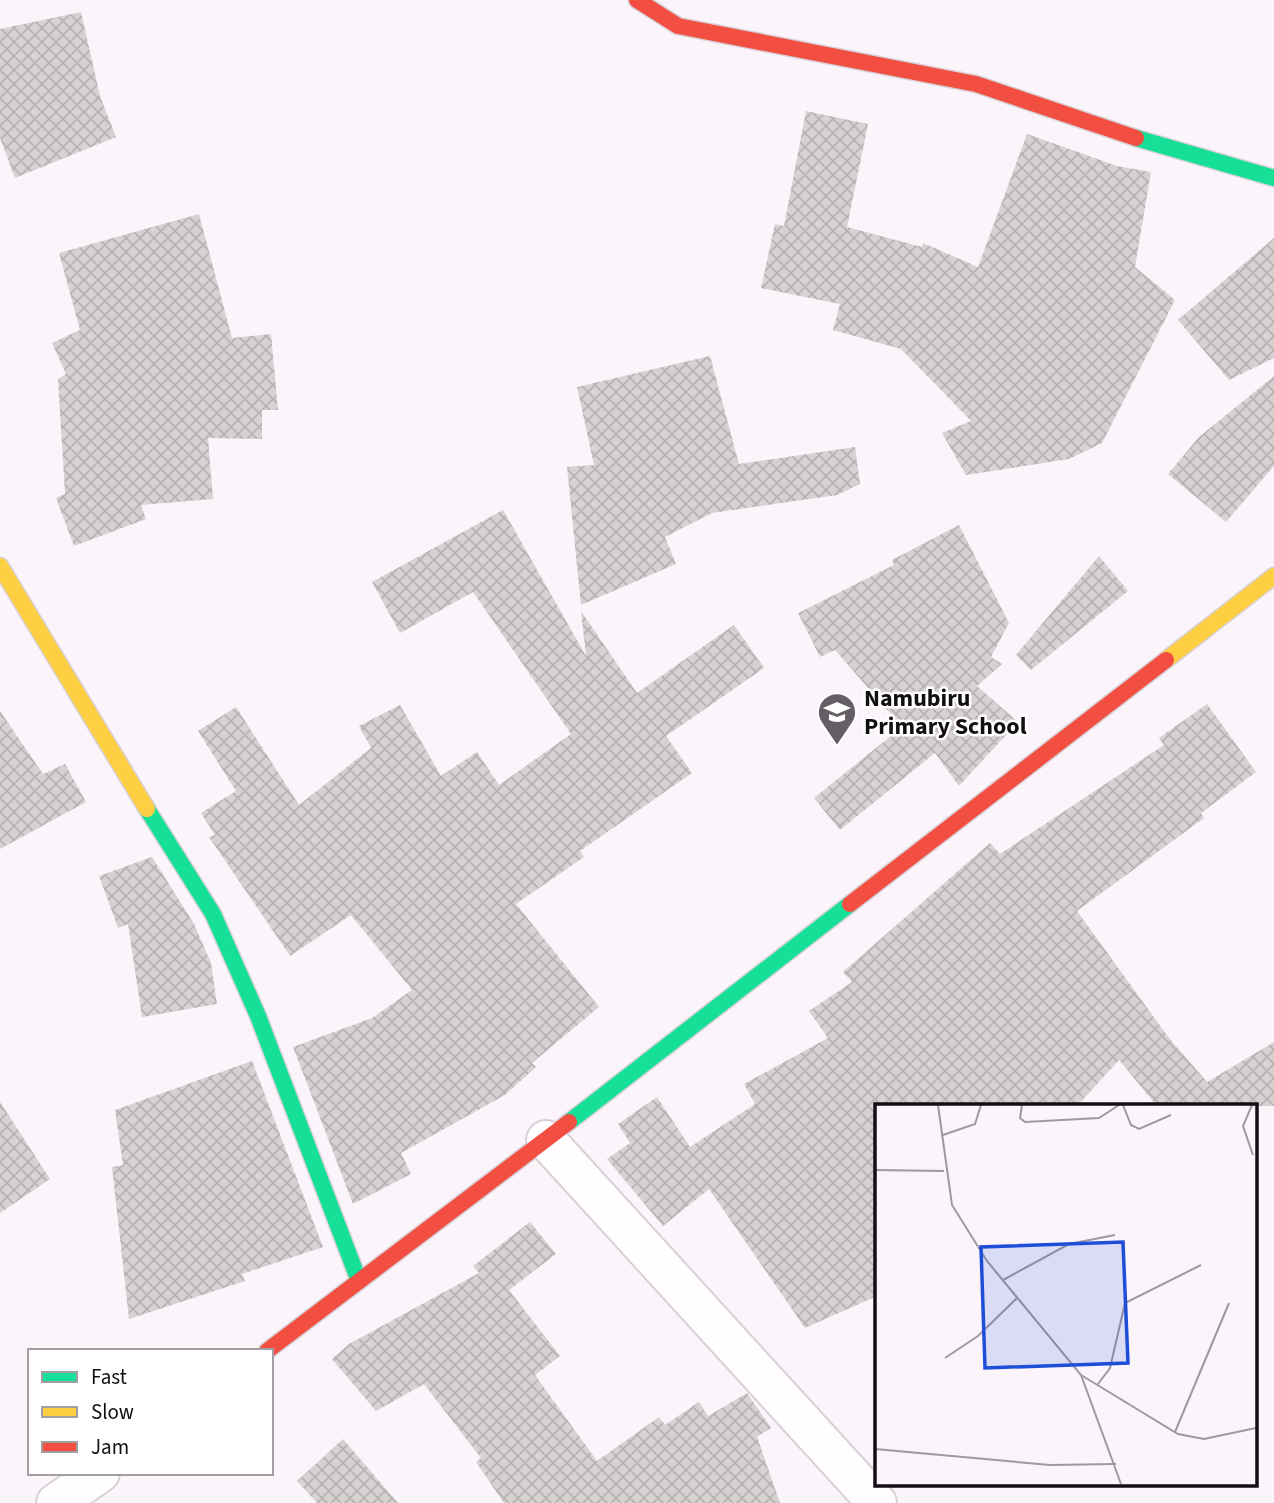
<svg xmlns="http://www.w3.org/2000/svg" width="1274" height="1503" font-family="'Source Sans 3',sans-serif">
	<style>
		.building { fill: url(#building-cross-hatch) }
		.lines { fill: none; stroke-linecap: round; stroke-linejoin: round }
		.street-casing { stroke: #d7d1d6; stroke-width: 42 }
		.fast-casing { stroke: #d7d1d6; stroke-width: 19 }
		.slow-casing { stroke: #d7d1d6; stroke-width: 19 }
		.jam-casing { stroke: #d7d1d6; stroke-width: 19 }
		.street { stroke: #fffdfe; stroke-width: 38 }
		.fast { stroke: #16e098; stroke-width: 16 }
		.slow { stroke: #ffcf43; stroke-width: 16 }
		.jam { stroke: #f24e42; stroke-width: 16 }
		.labels { text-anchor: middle; stroke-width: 5; stroke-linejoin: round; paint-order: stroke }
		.poi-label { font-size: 24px; font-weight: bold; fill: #130e13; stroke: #fff; text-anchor: start }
		.inset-road { fill: none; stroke: #9f989e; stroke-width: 2 }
		.view { fill: #1d4ed8; fill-opacity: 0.15; stroke: #1d4ed8; stroke-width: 3.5 }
		.inset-edge { fill: none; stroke: #130e13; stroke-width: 3.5 }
	</style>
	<defs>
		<pattern id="building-cross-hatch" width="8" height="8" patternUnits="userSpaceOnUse" patternTransform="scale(1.75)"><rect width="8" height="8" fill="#d7d1d1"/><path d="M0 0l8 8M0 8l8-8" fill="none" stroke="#b8b2b3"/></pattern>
	</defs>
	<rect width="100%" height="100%" fill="#fcf4fb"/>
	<g class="building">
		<polygon points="81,12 100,96 116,137 15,178 0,138 0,29"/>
		<polygon points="806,111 868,124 847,227 922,247 923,243 978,267 1027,134 1117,166 1151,172 1135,267 1175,300 1102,443 1069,459 966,475 942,433 971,421 901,349 833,330 840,304 761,288 775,224 784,226"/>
		<polygon points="199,214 232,338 271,334 278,410 262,410 262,439 208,438 213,499 141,505 146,519 74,546 56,498 65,494 58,379 66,374 52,343 80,330 59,253"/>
		<polygon points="1274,238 1274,358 1229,380 1178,320"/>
		<polygon points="710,356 739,464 855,447 860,484 837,495 712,513 665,537 676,564 581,605 567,467 594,465 577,387"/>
		<polygon points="1274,376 1274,466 1226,522 1168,474 1199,437"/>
		<polygon points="503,510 586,656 581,611 637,693 734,625 764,668 666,736 692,773 580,851 584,857 516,904 599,1007 532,1063 536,1067 505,1095 401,1153 411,1174 353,1204 293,1047 372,1018 412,990 351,915 290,956 209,837 215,835 201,813 236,791 198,731 236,707 299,805 371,748 359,726 400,705 441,776 477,752 499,785 571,734 473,592 400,633 372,582"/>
		<polygon points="959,525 1009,623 991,657 1002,664 977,686 1018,722 959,786 935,753 840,830 814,798 902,727 835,650 820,657 798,613 894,565 892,560"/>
		<polygon points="1099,556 1128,591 1031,670 1016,655"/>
		<polygon points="1207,704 1256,772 1201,813 1204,818 1077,911 1169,1038 1207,1082 1274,1042 1274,1106 1157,1106 1119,1060 1077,1106 877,1106 877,1296 805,1328 709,1189 663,1226 607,1159 630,1143 618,1124 657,1097 690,1147 755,1104 744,1084 828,1038 809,1011 852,982 843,972 990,843 1000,854 1164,745 1159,738"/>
		<polygon points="0,711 43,774 65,764 86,802 0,849"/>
		<polygon points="152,857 194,924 211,963 217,1004 142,1017 128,924 118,928 99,876"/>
		<polygon points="252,1061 323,1247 242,1274 245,1281 129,1319 112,1167 123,1165 115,1110"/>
		<polygon points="0,1102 50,1179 0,1213"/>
		<polygon points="530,1222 556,1254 509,1290 560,1356 535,1375 597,1461 659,1417 665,1425 699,1402 708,1416 747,1393 771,1428 757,1437 780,1503 504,1503 476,1462 481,1458 424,1384 376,1411 332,1359 349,1344 479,1273 473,1266"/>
		<polygon points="343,1439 398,1503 317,1503 297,1481"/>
	</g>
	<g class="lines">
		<g class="street-casing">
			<g id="street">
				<polyline points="546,1140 877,1503"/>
				<polyline points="56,1503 100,1473"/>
			</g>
		</g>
		<g class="fast-casing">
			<g id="fast">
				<polyline points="1136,138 1274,178"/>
				<polyline points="147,809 213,914 258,1016 359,1281"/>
				<polyline points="569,1122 850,904"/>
			</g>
		</g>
		<g class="slow-casing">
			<g id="slow">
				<polyline points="0,566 147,809"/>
				<polyline points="1166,660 1274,576"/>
			</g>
		</g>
		<g class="jam-casing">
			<g id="jam">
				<polyline points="637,0 678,26 976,84 1136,138"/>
				<polyline points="850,904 1166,660"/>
				<polyline points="267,1351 569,1122"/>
			</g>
		</g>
		<use href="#street" class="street"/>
		<use href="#fast" class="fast"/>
		<use href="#slow" class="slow"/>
		<use href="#jam" class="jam"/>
	</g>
	<defs>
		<g id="school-pin" transform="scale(2.0125)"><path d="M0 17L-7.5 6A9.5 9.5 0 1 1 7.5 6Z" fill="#655e64" stroke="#fff"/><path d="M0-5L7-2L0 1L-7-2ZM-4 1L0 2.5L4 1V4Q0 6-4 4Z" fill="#fff"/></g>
	</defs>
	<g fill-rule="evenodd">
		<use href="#school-pin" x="837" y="712"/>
	</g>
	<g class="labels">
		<g class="poi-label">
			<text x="864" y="706">Namubiru<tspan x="864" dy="28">Primary School</tspan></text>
		</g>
	</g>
	<g transform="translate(875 1104)">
		<rect width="382" height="382" fill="#fcf4fb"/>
		<path class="inset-road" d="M63,1L77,101L112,157L206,271L246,380M147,1L145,14L150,18L224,14L244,1M248,1L256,21L264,25L296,11M377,1L368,22L378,51M68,31L100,20L106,1M0,66L69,67M128,176L194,140L240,131M70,254L103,232L142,194M206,271L303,330L329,335L381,324M223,280L235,264L250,199L326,161M300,328L354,199M0,345L175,361L241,360"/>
		<path class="view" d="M248,138L253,259L110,264L106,143Z"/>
		<rect width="382" height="382" class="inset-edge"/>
	</g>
	<rect x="28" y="1349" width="245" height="126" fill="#ffffff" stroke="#a19fa1" stroke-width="2"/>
	<rect x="42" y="1372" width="35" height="10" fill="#16e098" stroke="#a19fa1" stroke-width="2"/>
	<text x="91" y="1384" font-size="21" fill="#130e13">Fast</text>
	<rect x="42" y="1407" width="35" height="10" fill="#ffcf43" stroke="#a19fa1" stroke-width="2"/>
	<text x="91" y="1419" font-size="21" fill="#130e13">Slow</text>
	<rect x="42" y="1442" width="35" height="10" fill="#f24e42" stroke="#a19fa1" stroke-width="2"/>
	<text x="91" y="1454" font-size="21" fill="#130e13">Jam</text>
</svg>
